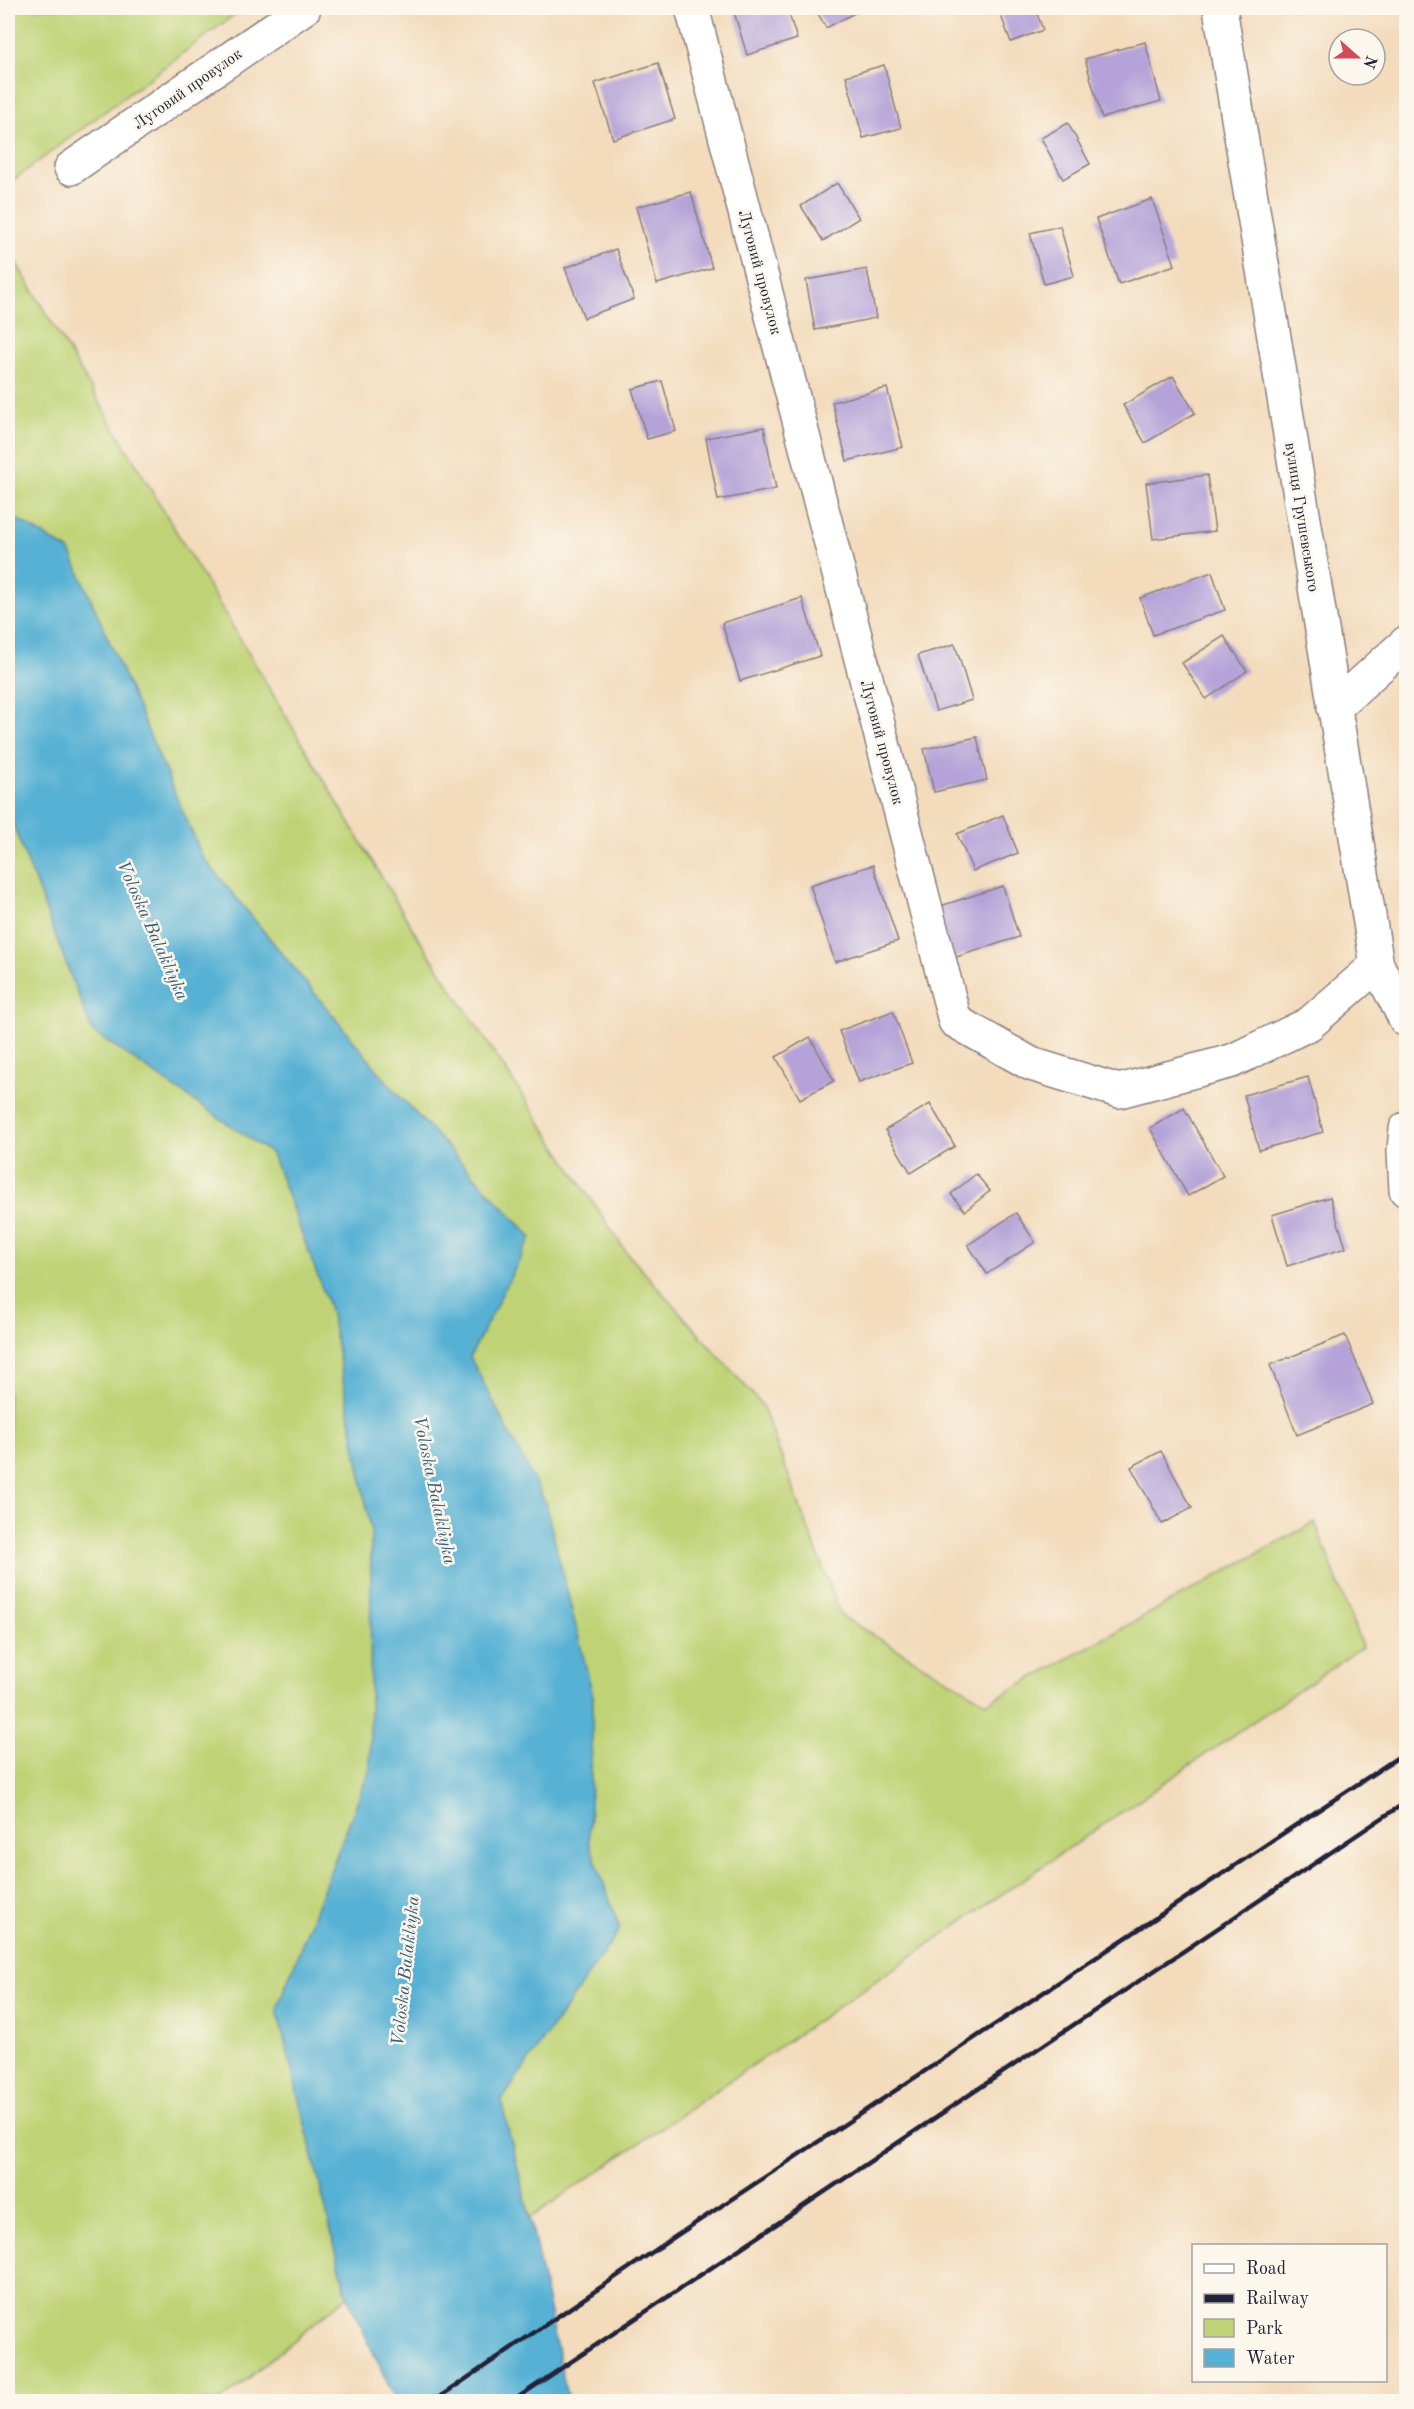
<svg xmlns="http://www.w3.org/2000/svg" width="1414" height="2409" font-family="'Old Standard TT',serif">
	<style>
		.green { fill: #bfd376; stroke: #707a58; stroke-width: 1.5 }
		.water { fill: #56b1d4; stroke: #3c6a88; stroke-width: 1.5 }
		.building { fill: #b4a2d8 }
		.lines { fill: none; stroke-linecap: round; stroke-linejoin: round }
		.minor-casing { stroke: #8a7e7c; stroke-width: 36 }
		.minor { stroke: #fff; stroke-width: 33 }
		.rail { stroke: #22223b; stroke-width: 4.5 }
		.labels { text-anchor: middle; stroke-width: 5; stroke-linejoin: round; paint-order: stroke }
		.street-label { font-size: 16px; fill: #22223b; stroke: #fbf7ec }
		.water-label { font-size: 18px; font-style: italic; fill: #375b78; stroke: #fbf7ec }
	</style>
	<rect width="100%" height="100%" fill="#fbf7ec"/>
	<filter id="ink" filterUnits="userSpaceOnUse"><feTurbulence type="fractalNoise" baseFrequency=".0167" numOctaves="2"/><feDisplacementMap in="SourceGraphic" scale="12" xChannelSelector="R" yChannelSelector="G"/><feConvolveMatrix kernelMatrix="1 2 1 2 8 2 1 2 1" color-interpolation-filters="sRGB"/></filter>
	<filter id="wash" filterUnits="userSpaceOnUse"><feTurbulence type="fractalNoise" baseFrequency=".008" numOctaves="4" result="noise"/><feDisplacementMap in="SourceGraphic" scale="24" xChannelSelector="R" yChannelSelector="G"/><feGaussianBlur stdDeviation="1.35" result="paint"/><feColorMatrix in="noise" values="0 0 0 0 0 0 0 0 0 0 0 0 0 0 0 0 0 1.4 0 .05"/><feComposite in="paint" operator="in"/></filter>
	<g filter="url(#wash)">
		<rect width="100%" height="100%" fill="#f3dbbc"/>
		<g class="green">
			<polygon points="8,8 243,8 8,184"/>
			<polygon points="8,249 415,933 626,1252 762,1405 841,1616 987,1703 1315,1522 1362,1647 530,2218 501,2101 620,1929 589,1842 593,1696 545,1503 469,1357 531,1237 393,1089 202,856 70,551 8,514"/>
			<polygon points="8,811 92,1031 272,1154 330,1308 371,1531 370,1769 277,2009 347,2296 221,2401 8,2401"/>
		</g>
		<polygon class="water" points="8,514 70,551 202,856 393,1089 531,1237 470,1357 545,1502 593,1696 589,1842 620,1929 501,2101 530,2218 568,2401 396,2401 347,2296 277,2009 370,1769 371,1531 330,1309 272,1154 92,1031 8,811"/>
		<g id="blocks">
			<g class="building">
				<polygon points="750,8 787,8 797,39 747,55 734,12"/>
				<polygon points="815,8 864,8 826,28"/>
				<polygon points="998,8 1035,8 1043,30 1011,42"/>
				<polygon points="1145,42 1161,101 1102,118 1085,59"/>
				<polygon points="658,63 675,119 613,139 595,83"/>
				<polygon points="884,65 901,128 863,138 846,76"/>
				<polygon points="1068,123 1090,164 1063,179 1041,138"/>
				<polygon points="837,183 859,218 823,241 801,206"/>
				<polygon points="691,192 712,268 657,284 636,207"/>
				<polygon points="1152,199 1175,265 1119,284 1096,219"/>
				<polygon points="1060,226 1074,276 1044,284 1030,233"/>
				<polygon points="616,249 634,299 584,318 565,268"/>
				<polygon points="867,269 876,318 815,330 806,280"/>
				<polygon points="1173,376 1195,413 1145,443 1123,405"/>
				<polygon points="662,381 676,431 647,439 632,389"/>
				<polygon points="887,388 903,447 847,461 832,402"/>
				<polygon points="764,427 776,489 718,500 706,438"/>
				<polygon points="1207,475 1215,531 1153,539 1146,483"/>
				<polygon points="1212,572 1225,610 1153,635 1140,598"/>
				<polygon points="802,598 820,656 740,681 722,623"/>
				<polygon points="1224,636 1247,671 1206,699 1182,663"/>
				<polygon points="955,644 972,700 936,711 918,655"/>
				<polygon points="977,737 987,780 934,792 924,749"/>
				<polygon points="1003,815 1018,853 973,871 957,834"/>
				<polygon points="873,865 898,941 835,962 810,885"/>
				<polygon points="1003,886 1019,937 950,959 934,908"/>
				<polygon points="893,1011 912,1063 859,1082 839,1031"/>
				<polygon points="810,1037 834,1081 800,1099 776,1057"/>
				<polygon points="1308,1077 1323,1132 1259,1150 1244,1095"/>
				<polygon points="930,1104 955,1146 911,1173 885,1130"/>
				<polygon points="1184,1108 1223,1176 1188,1196 1150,1128"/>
				<polygon points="976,1174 990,1191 965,1211 951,1194"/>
				<polygon points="1330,1197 1346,1248 1287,1266 1272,1215"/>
				<polygon points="1016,1213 1035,1242 987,1274 968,1245"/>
				<polygon points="1345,1335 1373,1404 1297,1435 1270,1365"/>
				<polygon points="1161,1451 1192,1508 1162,1524 1131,1467"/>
			</g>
		</g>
	</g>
	<g filter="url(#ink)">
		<use href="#blocks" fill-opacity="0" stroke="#8a7e7c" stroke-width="1.5"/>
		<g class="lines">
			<g class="minor-casing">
				<g id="minor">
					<polyline points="692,8 955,1021 1031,1064 1119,1091 1232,1061 1309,1024 1377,965"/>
					<polyline points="1220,8 1377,965 1406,1020"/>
					<polyline points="71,168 304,8"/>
					<polyline points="1334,708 1406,643"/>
					<polyline points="1406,1129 1404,1151 1406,1190"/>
				</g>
			</g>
			<use href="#minor" class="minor"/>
			<g class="rail">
				<polyline points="432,2402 676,2236 1406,1752"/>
				<polyline points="511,2402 1406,1802"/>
			</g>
		</g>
	</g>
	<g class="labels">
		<g class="street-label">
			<text transform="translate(187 88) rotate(-35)" y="6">Луговий провулок</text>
			<text transform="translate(761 272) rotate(75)" y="6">Луговий провулок</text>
			<text transform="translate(1303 517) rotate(81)" y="6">вулиця Грушевського</text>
			<text transform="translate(883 742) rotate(75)" y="6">Луговий провулок</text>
		</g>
		<g class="water-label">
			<text transform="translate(153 930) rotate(66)" y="6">Voloska Balakliyka</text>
			<text transform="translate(435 1490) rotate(78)" y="6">Voloska Balakliyka</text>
			<text transform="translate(405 1971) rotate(-84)" y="6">Voloska Balakliyka</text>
		</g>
	</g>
	<rect width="1414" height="2409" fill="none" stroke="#fbf7ec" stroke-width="30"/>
	<rect x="1192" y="2244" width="195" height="138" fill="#fbf7ec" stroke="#a4a2a5" stroke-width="1.5"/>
	<rect x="1204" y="2264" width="30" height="9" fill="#ffffff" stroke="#a4a2a5" stroke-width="1.5"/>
	<text x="1246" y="2274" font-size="18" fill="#22223b">Road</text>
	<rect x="1204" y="2294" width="30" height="9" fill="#22223b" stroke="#a4a2a5" stroke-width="1.5"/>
	<text x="1246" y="2304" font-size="18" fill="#22223b">Railway</text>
	<rect x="1204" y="2319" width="30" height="18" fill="#bfd376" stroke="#a4a2a5" stroke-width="1.5"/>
	<text x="1246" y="2334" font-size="18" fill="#22223b">Park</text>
	<rect x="1204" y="2349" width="30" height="18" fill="#56b1d4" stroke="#a4a2a5" stroke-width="1.5"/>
	<text x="1246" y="2364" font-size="18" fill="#22223b">Water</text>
	<g transform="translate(1357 57) rotate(111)"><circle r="28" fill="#fbf7ec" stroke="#a4a2a5" stroke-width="1.5"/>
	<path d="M0-4.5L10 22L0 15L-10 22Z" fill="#d1495b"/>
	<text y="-9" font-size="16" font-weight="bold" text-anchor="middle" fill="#22223b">N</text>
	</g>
</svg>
